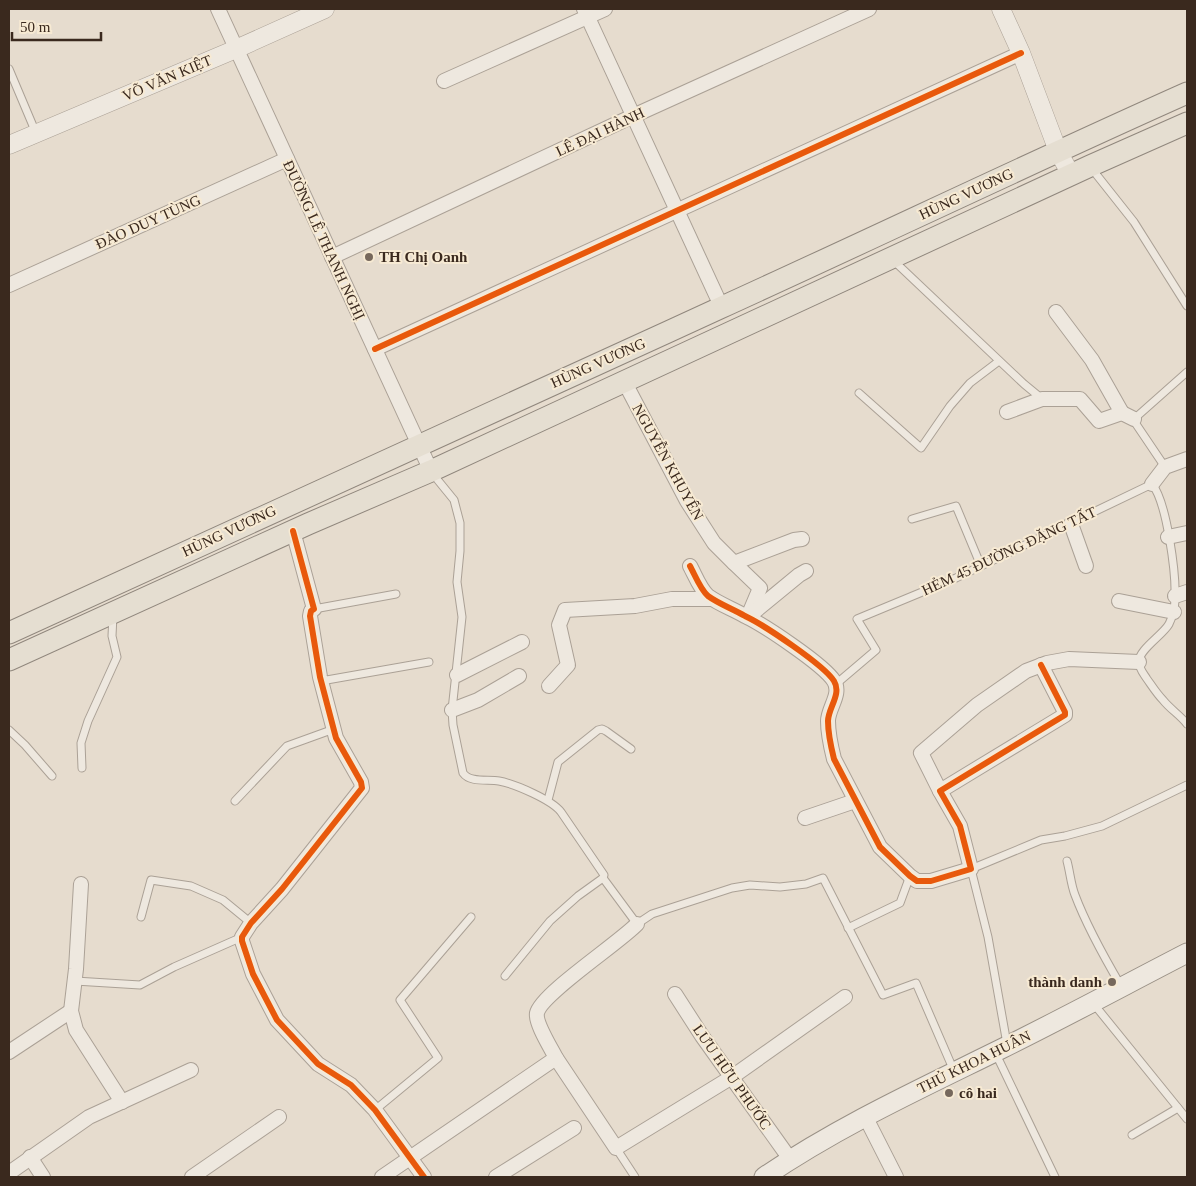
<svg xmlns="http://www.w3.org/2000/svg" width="1196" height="1186" font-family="'Times New Roman',serif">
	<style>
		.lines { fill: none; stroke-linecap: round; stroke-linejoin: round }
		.service-casing { stroke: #aba196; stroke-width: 9 }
		.minor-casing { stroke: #aba196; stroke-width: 16 }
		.tertiary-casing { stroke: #aba196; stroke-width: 19 }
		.secondary-casing { stroke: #9a9186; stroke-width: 21 }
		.primary-casing { stroke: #90877d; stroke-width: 23 }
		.service { stroke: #eee8df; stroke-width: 7 }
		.minor { stroke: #eee8df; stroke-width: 14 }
		.tertiary { stroke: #eee8df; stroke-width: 18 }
		.secondary { stroke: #eee8df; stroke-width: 19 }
		.primary { stroke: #e5ded1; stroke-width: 21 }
		.cycleway-casing { stroke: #f7ead3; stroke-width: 9 }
		.cycleway { stroke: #e8590c; stroke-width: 6 }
		.poi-dot { fill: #76685c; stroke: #f7ead3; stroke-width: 2 }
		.labels { text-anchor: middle; stroke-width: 4; stroke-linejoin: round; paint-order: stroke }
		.street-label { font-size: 15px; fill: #3a291e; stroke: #f7ead3 }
		.poi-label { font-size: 15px; font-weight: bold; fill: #3a291e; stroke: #f7ead3; text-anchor: start }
	</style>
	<rect width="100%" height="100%" fill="#e6dcce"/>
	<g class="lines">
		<g class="service-casing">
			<g id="service">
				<polyline points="9,69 36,133"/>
				<polyline points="1092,169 1134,222 1187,306"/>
				<polyline points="894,261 1024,384 1041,398"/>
				<polyline points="859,393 921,448 950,406 970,383 999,361"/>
				<polyline points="1165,467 1136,424 1134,419 1187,372"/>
				<path d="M432,473L454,500L460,523V551L457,582L462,617L452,710L453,725L463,773C470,783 488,779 499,781C515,784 552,800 561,812L604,875L603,878L578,896L550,921L505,976"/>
				<polyline points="912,519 956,506 981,566"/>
				<polyline points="314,609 396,594"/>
				<polyline points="321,681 429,662"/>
				<path d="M836,684L876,650L857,619L956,578L1152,484C1167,502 1176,574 1175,598C1175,607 1173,616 1169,624C1163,635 1138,650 1139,662C1139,669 1144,674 1147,679C1152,686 1157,694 1163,700C1170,709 1180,715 1187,724"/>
				<polyline points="9,730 25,745 52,776"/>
				<polyline points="82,768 81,743 88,721 117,657 112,636 113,615"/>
				<polyline points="548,800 558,762 598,730 602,729 606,731 631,749"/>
				<polyline points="235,801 287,746 334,729"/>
				<path d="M1067,861C1070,872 1071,885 1075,895C1087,927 1104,957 1121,986"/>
				<polyline points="603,878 637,924 652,914 732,888 750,885 780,887 806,884 823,878 883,995 916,983 954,1071"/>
				<polyline points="141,917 151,880 191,886 223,900 251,923"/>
				<polyline points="848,928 900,903 910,876"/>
				<polyline points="75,981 140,985 174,967 242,937"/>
				<polyline points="1093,1003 1187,1119"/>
				<polyline points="1007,1044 988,937 971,869 1041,840 1065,836 1102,826 1187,785"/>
				<polyline points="995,1052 1055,1177"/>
				<polyline points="375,1110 438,1058 400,1000 471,917"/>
				<polyline points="1132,1135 1178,1108"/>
				<polyline points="616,1148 635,1177"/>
			</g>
		</g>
		<g class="minor-casing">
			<g id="minor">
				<polyline points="218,9 431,471"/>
				<polyline points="584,9 722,308"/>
				<polyline points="444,81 605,9"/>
				<polyline points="332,257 633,116 869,9"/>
				<polyline points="9,285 287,159"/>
				<polyline points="1056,312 1092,360 1122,413"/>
				<polyline points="375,349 1021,53"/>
				<polyline points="624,381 687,501 714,543 734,563 794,540 802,539"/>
				<polyline points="1007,412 1042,399 1080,399 1099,421 1122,413 1134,419"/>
				<polyline points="1152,484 1165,467 1187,459"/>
				<polyline points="1071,524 1086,566"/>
				<polyline points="293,531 314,609 311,611 310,616 320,677 336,738 361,782 362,788 282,889 251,923 242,937 242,941 253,974 277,1020 318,1064 351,1085 375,1110 424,1177"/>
				<polyline points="1168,537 1187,533"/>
				<polyline points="734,563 760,588 749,614"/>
				<path d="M690,566C695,575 700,589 708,596C719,604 733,609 745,616C764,625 824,665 834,681C842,694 828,708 828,721C828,734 831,747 834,759L880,847L910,876L917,881H931L971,869L960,826L940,791L1065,715V712L1041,665"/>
				<polyline points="1175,596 1187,592"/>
				<polyline points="1119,601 1174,612"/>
				<polyline points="748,617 799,575 806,571"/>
				<polyline points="457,675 522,642"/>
				<polyline points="549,686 568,665 559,625 565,610 635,606 672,599 712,599"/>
				<polyline points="452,710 478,700 519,676"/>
				<polyline points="940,791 921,753 977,705 1026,671 1047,663 1069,659 1139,662"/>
				<polyline points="805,818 855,801"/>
				<polyline points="81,884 76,969 71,1011 76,1030 122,1102"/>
				<polyline points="675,994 702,1036 790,1159"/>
				<polyline points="9,1052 71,1011"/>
				<polyline points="556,1058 616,1148 732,1077 845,997"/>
				<polyline points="865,1116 896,1177"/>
				<polyline points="30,1157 43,1177"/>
				<polyline points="9,1173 89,1117 191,1070"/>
				<polyline points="192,1177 279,1117"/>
				<path d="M382,1177L556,1058C551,1048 535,1023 537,1013C541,994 619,943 637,924"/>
				<polyline points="496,1177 574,1128"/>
			</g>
		</g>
		<g class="tertiary-casing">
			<g id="tertiary">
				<polyline points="1001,9 1021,53 1058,151 1071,175"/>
				<polyline points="9,145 236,49 325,9"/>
			</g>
		</g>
		<g class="secondary-casing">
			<path id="secondary" d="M764,1177C839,1126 920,1089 1001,1049C1064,1018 1125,985 1187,953"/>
		</g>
		<g class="primary-casing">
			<g id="primary">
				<path d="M9,633C245,524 483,417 720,308C876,237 1030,163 1187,93"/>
				<polyline points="9,660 308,524 431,471 1090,166 1187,123"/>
			</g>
		</g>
		<use href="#service" class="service"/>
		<use href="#minor" class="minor"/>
		<use href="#tertiary" class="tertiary"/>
		<use href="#secondary" class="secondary"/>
		<use href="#primary" class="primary"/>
		<g class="cycleway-casing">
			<g id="cycleway">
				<polyline points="375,349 1021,53"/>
				<polyline points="293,531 314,609 311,611 310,616 320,677 336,738 361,782 362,788 282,889 251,923 242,937 242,941 253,974 277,1020 318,1064 351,1085 375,1110 424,1177"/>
				<path d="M690,566C695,575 700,589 708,596C719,604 733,609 745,616C764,625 824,665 834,681C842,694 828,708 828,721C828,734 831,747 834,759L880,847L910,876L917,881H931L971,869L960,826L940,791L1065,715V712L1041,665"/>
			</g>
		</g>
		<use href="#cycleway" class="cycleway"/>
	</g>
	<g class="poi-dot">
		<circle cx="369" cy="257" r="5"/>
		<circle cx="1112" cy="982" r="5"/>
		<circle cx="949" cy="1093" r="5"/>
	</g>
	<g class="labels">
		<g class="street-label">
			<text transform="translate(167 78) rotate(-23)" y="5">VÕ VĂN KIỆT</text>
			<text transform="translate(600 132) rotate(-25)" y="5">LÊ ĐẠI HÀNH</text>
			<text transform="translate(966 194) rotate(-25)" y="5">HÙNG VƯƠNG</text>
			<text transform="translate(148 222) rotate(-24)" y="5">ĐÀO DUY TÙNG</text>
			<text transform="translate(324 240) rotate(65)" y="5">ĐƯỜNG LÊ THANH NGHỊ</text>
			<text transform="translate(598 363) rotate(-24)" y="5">HÙNG VƯƠNG</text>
			<text transform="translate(668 462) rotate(61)" y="5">NGUYỄN KHUYẾN</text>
			<text transform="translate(229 531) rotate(-25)" y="5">HÙNG VƯƠNG</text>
			<text transform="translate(1009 551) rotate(-25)" y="5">HẺM 45 ĐƯỜNG ĐẶNG TẤT</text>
			<text transform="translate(974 1062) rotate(-26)" y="5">THỦ KHOA HUÂN</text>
			<text transform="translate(732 1077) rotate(55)" y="5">LƯU HỮU PHƯỚC</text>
		</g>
		<g class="poi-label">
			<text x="379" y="262">TH Chị Oanh</text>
			<text x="1102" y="987" text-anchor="end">thành danh</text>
			<text x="959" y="1098">cô hai</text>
		</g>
	</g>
	<rect width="1196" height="1186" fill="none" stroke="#3a291e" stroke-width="20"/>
	<path d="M12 32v8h89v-8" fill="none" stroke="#3a291e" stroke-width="2.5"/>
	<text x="20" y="32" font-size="15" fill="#3a291e" stroke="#f7ead3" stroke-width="4" paint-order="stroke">50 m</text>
</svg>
